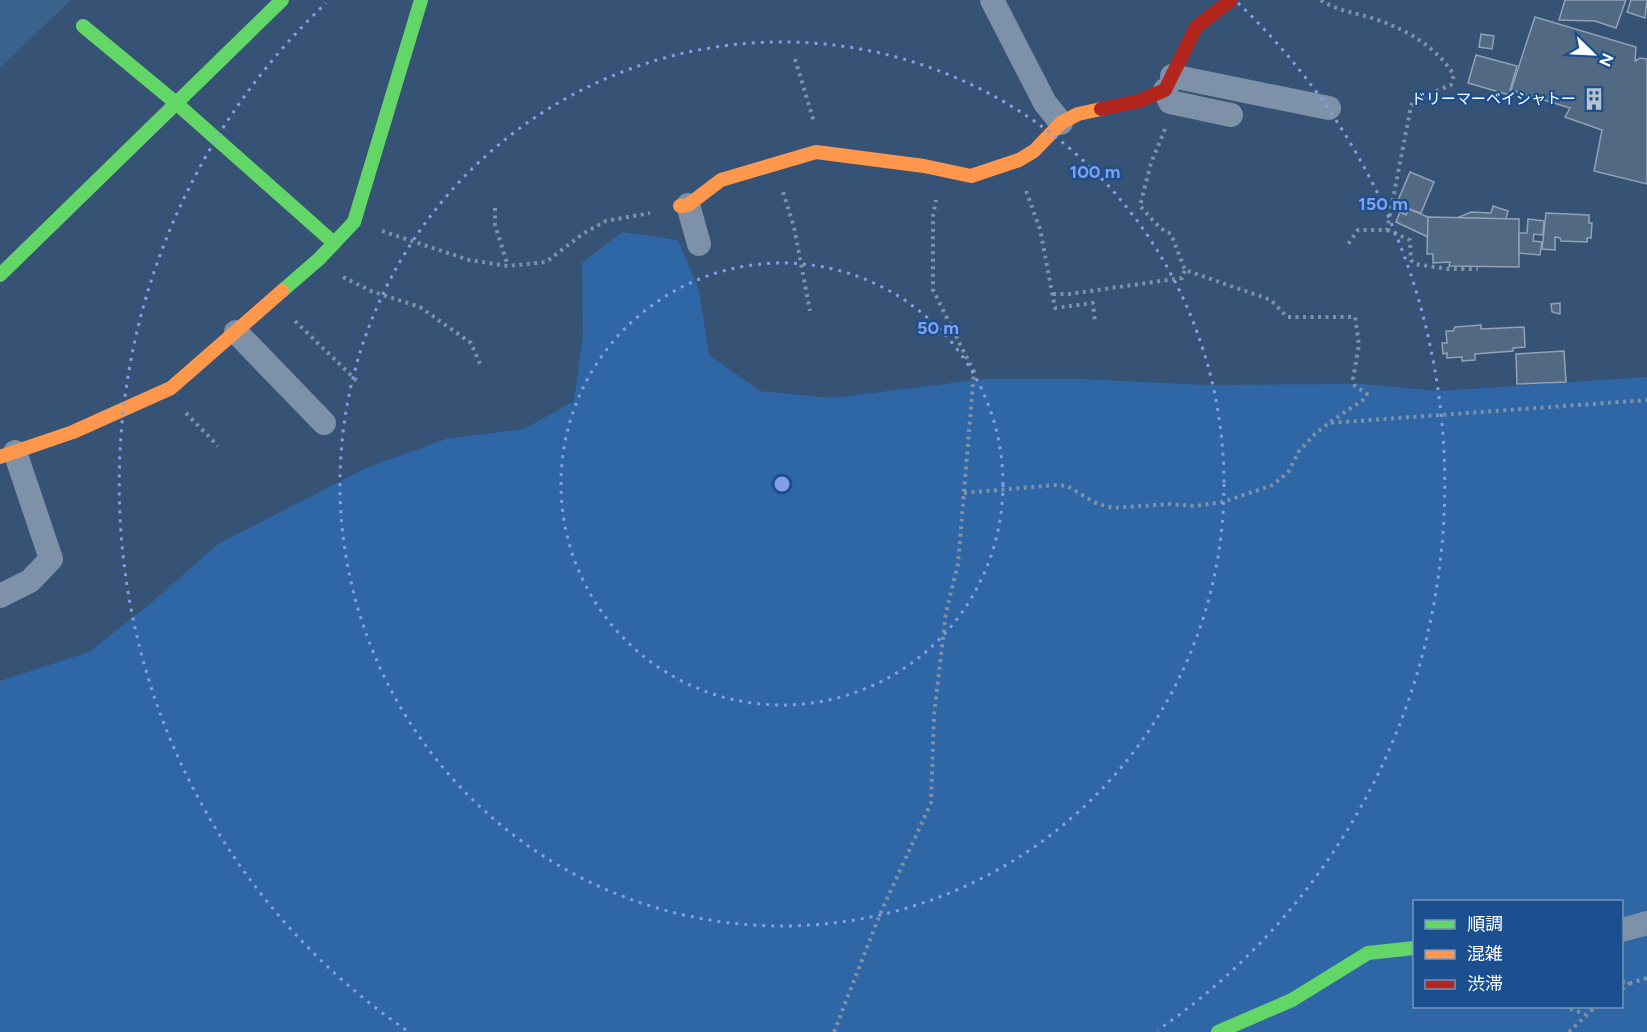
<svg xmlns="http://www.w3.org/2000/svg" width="1647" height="1032" font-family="Figtree,'Noto Sans JP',sans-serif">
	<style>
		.green { fill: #2f66a5; fill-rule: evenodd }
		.water { fill: #3b618d }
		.building { fill: #526984; stroke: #92a2b6; stroke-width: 1.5 }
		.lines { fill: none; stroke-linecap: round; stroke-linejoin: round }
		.path { stroke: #7d92a8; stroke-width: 4; stroke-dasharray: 3 4.5; stroke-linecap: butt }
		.street { stroke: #7d92a8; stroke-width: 24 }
		.fast { stroke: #63d668; stroke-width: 14 }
		.slow { stroke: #ff974d; stroke-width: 14 }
		.jam { stroke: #b3261e; stroke-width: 14 }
		.ring { fill: none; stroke: #839eea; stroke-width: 3; stroke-dasharray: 3 6 }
		.labels { text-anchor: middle; stroke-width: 4.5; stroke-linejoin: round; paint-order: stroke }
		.poi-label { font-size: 15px; fill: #fff; stroke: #1b4f8f; text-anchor: end }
		.centre { fill: #839eea; stroke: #1b4f8f; stroke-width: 3 }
		.ring-label { font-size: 18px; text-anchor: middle; font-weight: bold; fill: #839eea; stroke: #1b4f8f; stroke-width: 4.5; stroke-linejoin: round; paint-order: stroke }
	</style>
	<rect width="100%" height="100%" fill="#365274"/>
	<path class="green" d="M622,232L678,240L699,290L709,355L760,391L832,398L984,379H1081L1206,385L1361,384L1439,391L1647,377V1032H0V681L89,652L151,603L218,544L366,468L446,439L524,429L574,401L583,334L582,263ZM1414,902H1622V1006H1414Z"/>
	<polygon class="water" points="0,0 71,0 0,68"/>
	<g class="building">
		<polygon points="1565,0 1626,0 1616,28 1595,21 1559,20"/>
		<polygon points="1631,0 1647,0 1645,18 1627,12"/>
		<polygon points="1535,17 1636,47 1635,61 1640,58 1647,59 1647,184 1594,171 1602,130 1565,117 1570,108 1511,90"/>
		<polygon points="1481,34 1494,36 1492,49 1479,47"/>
		<polygon points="1476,55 1517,66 1510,90 1514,92 1513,96 1468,83"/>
		<polygon points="1410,172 1434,182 1421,213 1409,209 1406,215 1400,212 1402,208 1396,205"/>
		<polygon points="1493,206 1508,211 1506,219 1457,218 1471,212 1491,213"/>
		<polygon points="1409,209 1428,217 1428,237 1396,222 1400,212 1406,215"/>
		<polygon points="1546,213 1589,215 1589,223 1592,223 1591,238 1587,238 1587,242 1561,241 1560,238 1555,237 1555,250 1542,249"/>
		<polygon points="1428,217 1519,219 1519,267 1449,266 1450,262 1433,263 1433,254 1427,254"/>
		<polygon points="1528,219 1544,221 1543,235 1534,234 1533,241 1542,242 1540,255 1519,253 1519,233 1527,233"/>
		<polygon points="1560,303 1560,314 1552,312 1551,304"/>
		<polygon points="1481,325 1481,329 1524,327 1525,347 1513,348 1513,351 1475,354 1475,360 1462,361 1462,357 1447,358 1447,353 1443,354 1442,343 1447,343 1446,331 1453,331 1455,327"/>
		<polygon points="1564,351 1566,382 1517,384 1516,354"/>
	</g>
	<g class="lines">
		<g class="path">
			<path d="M1321,0C1338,12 1359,13 1378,20C1409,31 1436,47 1454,75L1451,85L1414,100L1411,106L1387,230H1358L1347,246"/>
			<polyline points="795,59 814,122"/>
			<polyline points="1165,129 1151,163 1140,206 1160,228 1171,234 1185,270 1271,300 1287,317 1355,317 1359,345 1353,379 1355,386 1367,394 1363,400 1330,422"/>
			<polyline points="1026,191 1040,229 1055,308 1093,303 1095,323"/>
			<polyline points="783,192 794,227 810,311"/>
			<polyline points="495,208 495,225 508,266"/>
			<polyline points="1387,230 1410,240 1411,260 1415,264 1448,269 1478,269"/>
			<polyline points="382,231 469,260 508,266 546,262 584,233 606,221 650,213"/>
			<polyline points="343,277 371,291 420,307 471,343 480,364"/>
			<polyline points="1053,294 1069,294 1182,278 1185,270"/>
			<polyline points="295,321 358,382"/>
			<polyline points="186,413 218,446"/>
			<polyline points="964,493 1056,485 1067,486 1096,503 1113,508 1170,504 1195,506 1223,502 1273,485 1289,471 1299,451 1316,433 1329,423 1647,400"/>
			<polyline points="1622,982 1631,983 1647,978"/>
			<polyline points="1622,989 1630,983"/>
			<polyline points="1563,1006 1585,1014"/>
			<polyline points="834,1032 880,914 931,803 934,715 946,612 958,564 974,372 933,290 933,216 936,200"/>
			<polyline points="1569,1032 1596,1006"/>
		</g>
		<g class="street">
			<polyline points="992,0 1045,103 1061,123"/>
			<polyline points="1172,76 1329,108"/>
			<polyline points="1165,90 1170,102 1231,115"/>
			<polyline points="688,205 699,244"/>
			<polyline points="236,332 324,423"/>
			<polyline points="0,596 30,581 51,559 15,452"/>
			<polyline points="1622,930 1647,923"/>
		</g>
		<g class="fast">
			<polyline points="83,26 176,103 334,243"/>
			<polyline points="0,275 282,0"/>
			<polyline points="282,291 319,259 354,222 421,0"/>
			<polyline points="1218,1032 1292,1000 1368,953 1414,948"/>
		</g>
		<g class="slow">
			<polyline points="680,206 688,205 721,180 816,152 924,166 971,176 1019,160 1034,151 1061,123 1078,114 1101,109"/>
			<polyline points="0,457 73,432 171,388 282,291"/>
		</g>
		<polyline class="jam" points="1101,109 1139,101 1165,90 1196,27 1231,0"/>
	</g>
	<g class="ring">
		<circle cx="782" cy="484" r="221"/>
		<circle cx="782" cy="484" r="442"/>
		<path d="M406 1030A663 663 0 0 1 326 3M1238 3A663 663 0 0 1 1158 1030"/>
	</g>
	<defs>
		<g id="building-bare" transform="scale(1.8)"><path d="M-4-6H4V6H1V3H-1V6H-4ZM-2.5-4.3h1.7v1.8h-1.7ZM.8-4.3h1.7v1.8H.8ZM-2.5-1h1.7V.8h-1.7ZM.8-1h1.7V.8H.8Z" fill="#b9c2ce" stroke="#1b4f8f" stroke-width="2.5" paint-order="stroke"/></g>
	</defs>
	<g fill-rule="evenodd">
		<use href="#building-bare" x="1594" y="99"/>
	</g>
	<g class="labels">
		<g class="poi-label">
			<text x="1576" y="104">ドリーマーベイシャトー</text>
		</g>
	</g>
	<circle cx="782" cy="484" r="9" class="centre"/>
	<g class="ring-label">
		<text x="1095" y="178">100 m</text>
		<text x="1383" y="210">150 m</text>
		<text x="938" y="334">50 m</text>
	</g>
	<rect x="1413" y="900" width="210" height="108" fill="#1b4f8f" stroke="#7695bc" stroke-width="1.5"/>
	<rect x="1425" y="920" width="30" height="9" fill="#63d668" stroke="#7695bc" stroke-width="1.5"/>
	<text x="1467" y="930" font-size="18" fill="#ffffff">順調</text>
	<rect x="1425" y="950" width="30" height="9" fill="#ff974d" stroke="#7695bc" stroke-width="1.5"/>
	<text x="1467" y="960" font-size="18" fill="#ffffff">混雑</text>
	<rect x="1425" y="980" width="30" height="9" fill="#b3261e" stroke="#7695bc" stroke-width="1.5"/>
	<text x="1467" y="990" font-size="18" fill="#ffffff">渋滞</text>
	<g transform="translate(1593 54) rotate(114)" stroke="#1b4f8f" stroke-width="4.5" paint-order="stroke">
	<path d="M0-4.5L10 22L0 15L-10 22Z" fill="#ffffff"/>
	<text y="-9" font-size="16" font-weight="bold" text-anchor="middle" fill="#ffffff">N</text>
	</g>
</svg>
